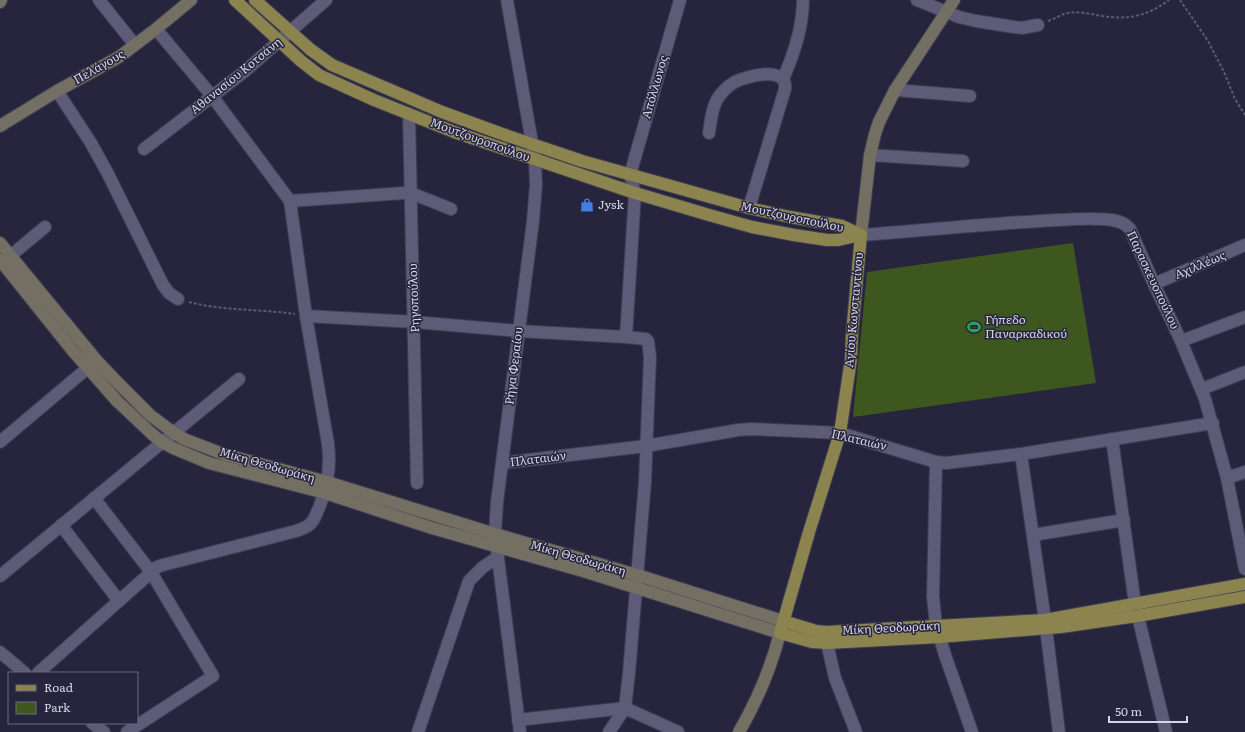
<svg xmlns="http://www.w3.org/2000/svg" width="1245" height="732" font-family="Literata,serif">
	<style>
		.green { fill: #3e571f }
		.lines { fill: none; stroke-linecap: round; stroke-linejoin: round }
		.street-casing { stroke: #403e52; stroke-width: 14 }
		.secondary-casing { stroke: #403e52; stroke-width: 14 }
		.primary-casing { stroke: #403e52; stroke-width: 14 }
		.path { stroke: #5d5b71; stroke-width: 2; stroke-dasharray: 3 2; stroke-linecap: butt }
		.street { stroke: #5d5b77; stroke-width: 12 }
		.secondary { stroke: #746f63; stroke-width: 12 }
		.primary { stroke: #8c844f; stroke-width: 12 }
		.labels { text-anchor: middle; stroke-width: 3; stroke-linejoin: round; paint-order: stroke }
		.street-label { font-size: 12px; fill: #d4d4e4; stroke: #27253e }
		.poi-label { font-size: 12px; fill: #d4d4e4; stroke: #27253e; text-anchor: start }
	</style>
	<rect width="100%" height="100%" fill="#27253e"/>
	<polygon class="green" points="1073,243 1096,383 853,417 867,272"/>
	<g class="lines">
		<g class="street-casing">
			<g id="street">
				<polyline points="99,0 135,45"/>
				<polyline points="507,0 535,160 536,185 533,221 497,502 495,534 520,732"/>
				<polyline points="917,0 959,17 976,21 1014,27 1022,28 1038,25"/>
				<polyline points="156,29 212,96 290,201 306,316 415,322 518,331 626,337 646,339 648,341 650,357 645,482 629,673 625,708 609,732"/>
				<path d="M783,79C794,54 803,28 803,0"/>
				<polyline points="895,90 970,96"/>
				<polyline points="57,91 91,143 108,174 163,285 169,293 178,299"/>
				<polyline points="409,114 417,483"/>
				<path d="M709,133C711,120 712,104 721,94C725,89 729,85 735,82C746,76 788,65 785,89L749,208"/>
				<polyline points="144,149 245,71 326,0"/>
				<polyline points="870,155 963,161"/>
				<polyline points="290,201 404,193 411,193 451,209"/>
				<path d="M861,235C921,231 981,224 1041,221C1064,220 1089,217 1112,220C1119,221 1125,223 1130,229L1154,284L1181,341L1205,399L1227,478L1245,569"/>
				<polyline points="3,262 45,227"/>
				<polyline points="1154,284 1245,245"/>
				<polyline points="626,337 635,193 630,175 680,0"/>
				<polyline points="1181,341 1245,317"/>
				<polyline points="1202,389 1245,372"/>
				<polyline points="1112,439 1135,604 1166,732"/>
				<polyline points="0,442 96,361"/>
				<polyline points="1021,454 1045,620 1059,732"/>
				<polyline points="936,462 933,597 936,625 945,655 972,732"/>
				<polyline points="503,463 646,446 738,430 751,429 840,433 936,462 946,463 1021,454 1213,423"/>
				<polyline points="1227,478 1245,472"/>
				<polyline points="94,498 151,572 213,676 127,732"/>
				<polyline points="61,525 119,601"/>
				<polyline points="1033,535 1124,520"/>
				<polyline points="0,576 239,379"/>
				<polyline points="827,643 835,678 856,732"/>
				<polyline points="0,652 25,673"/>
				<path d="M38,673L157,567L163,565L296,531C301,529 306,528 310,524C315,520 316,513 319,508C328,486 331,467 328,444L306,316"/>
				<polyline points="518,720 625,708 678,732"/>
				<polyline points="92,723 104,732"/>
				<polyline points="418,732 469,581 483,567 498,557"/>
			</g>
		</g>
		<g class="secondary-casing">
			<g id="secondary">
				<polyline points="0,2 1,0"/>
				<polyline points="0,126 57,91 119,57 156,29 191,0"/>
				<polyline points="861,235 870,155 875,134 879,122 895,90 954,0"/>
				<polyline points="0,243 97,361 118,383 150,415 174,433 184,439 223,454 327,482 495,534 637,575 783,621"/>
				<path d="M0,260L73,351L117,401L152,434L162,442L173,448L209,463L325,493L432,528L583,571L780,633C771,668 757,701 739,732"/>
			</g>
		</g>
		<g class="primary-casing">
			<g id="primary">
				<polyline points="235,0 301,61 319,75 374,100 454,132 635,193 709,215 752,227 794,235 827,240 838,240 861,235"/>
				<polyline points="255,0 311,50 332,65 442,112 505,135 582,161 749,208 790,217 842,226 861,235"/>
				<polyline points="861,235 852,334 851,359 840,433 809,532 780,633 812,642 827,643 939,637 1061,627 1137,616 1245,597"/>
				<polyline points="783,621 816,631 826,632 1045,620 1245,584"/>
			</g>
		</g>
		<g class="path">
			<polyline points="1180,0 1208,41 1224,72 1235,99 1245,115"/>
			<path d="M1048,21C1055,19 1061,14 1068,13C1079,11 1091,14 1102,16C1128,20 1148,16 1169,0"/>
			<path d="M189,302C224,311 260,309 295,314"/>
		</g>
		<use href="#street" class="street"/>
		<use href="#secondary" class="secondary"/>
		<use href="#primary" class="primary"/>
	</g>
	<defs>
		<g id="shop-bare" transform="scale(1.08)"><path d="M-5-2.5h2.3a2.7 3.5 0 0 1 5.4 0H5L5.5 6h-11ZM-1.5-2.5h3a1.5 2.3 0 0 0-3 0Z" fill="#3f7fe0" stroke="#27253e" stroke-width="2.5" paint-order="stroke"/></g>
		<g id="stadium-bare" transform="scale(1.08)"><path d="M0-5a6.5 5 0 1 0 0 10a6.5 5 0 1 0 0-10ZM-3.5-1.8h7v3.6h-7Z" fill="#2e9e5b" stroke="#27253e" stroke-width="2.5" paint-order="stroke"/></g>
	</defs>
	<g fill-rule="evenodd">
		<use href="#shop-bare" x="587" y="205"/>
		<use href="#stadium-bare" x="974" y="327"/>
	</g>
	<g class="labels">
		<g class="street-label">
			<text transform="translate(99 67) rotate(-30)" y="4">Πελάγους</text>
			<text transform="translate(236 76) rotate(-39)" y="4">Αθανασίου Κοτσάνη</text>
			<text transform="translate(655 87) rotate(-74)" y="4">Απόλλωνος</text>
			<text transform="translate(480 140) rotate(20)" y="4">Μουτζουροπούλου</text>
			<text transform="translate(792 217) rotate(12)" y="4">Μουτζουροπούλου</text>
			<text transform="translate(1200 265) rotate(-23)" y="4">Αχιλλέως</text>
			<text transform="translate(1153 280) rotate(65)" y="4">Παρασκευοπούλου</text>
			<text transform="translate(414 298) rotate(-92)" y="4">Ρηγοπούλου</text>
			<text transform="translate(854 310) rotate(-85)" y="4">Αγίου Κωνσταντίνου</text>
			<text transform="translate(514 366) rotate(-83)" y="4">Ρήγα Φεραίου</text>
			<text transform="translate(859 440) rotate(13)" y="4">Πλαταιών</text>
			<text transform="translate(538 459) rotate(-7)" y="4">Πλαταιών</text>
			<text transform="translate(267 465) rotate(16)" y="4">Μίκη Θεοδωράκη</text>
			<text transform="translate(578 558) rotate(16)" y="4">Μίκη Θεοδωράκη</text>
			<text transform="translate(891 628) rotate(-3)" y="4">Μίκη Θεοδωράκη</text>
		</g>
		<g class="poi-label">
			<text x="598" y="209">Jysk</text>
			<text x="985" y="324">Γήπεδο<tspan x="985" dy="14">Παναρκαδικού</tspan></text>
		</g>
	</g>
	<rect x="8" y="672" width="130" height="52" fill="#27253e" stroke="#6c6b80"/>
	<rect x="16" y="685" width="20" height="6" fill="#8c844f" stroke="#6c6b80"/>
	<text x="44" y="692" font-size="12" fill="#d4d4e4">Road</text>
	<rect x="16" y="702" width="20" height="12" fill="#3e571f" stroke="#6c6b80"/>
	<text x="44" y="712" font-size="12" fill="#d4d4e4">Park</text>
	<path d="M1109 716v6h78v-6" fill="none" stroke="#d4d4e4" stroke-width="2"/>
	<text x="1115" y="716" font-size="12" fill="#d4d4e4" stroke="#27253e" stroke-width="3" paint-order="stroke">50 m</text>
</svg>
